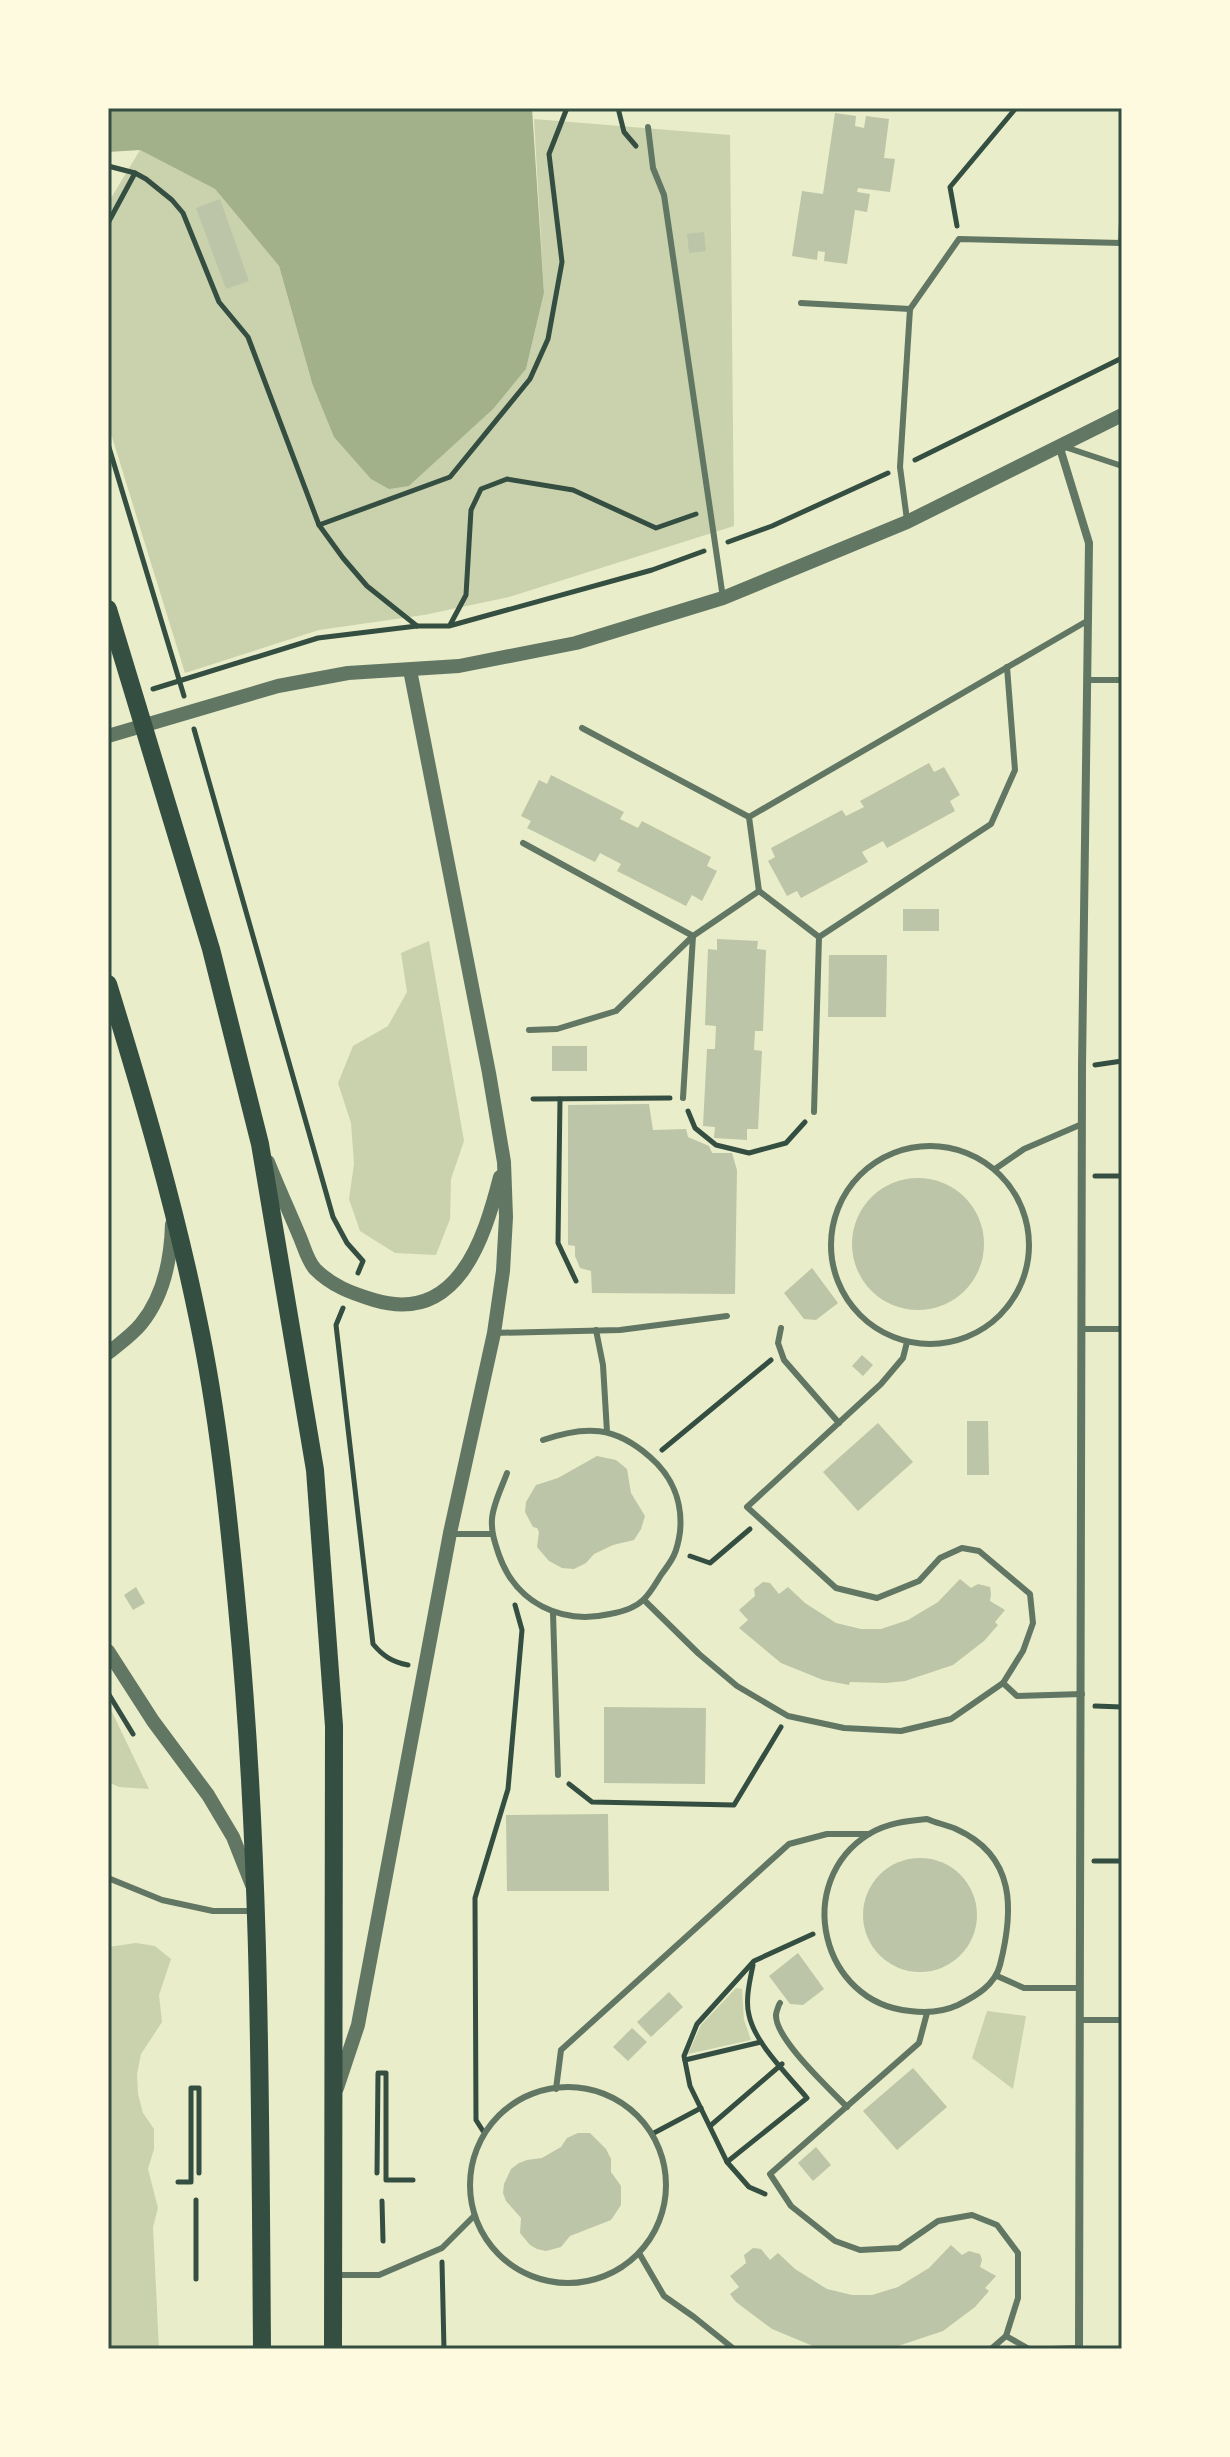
<svg xmlns="http://www.w3.org/2000/svg" width="1230" height="2457" font-family="'Roboto Condensed',sans-serif">
	<style>
		.green { fill: #cad2ad }
		.water { fill: #a3b18a }
		.building { fill: #bcc5a7 }
		.lines { fill: none; stroke-linecap: round; stroke-linejoin: round }
		.path { stroke: #344e41; stroke-width: 5 }
		.service { stroke: #617663; stroke-width: 6 }
		.minor { stroke: #617663; stroke-width: 8 }
		.tertiary { stroke: #617663; stroke-width: 14 }
		.primary { stroke: #344e41; stroke-width: 18 }
		.neatline { fill: none; stroke: #344e41; stroke-width: 3 }
	</style>
	<rect width="100%" height="100%" fill="#e9edc9"/>
	<g class="green">
		<polygon points="534,119 730,135 734,526 509,597 424,615 319,630 185,673 108,424 108,203 140,150 215,189 279,266 312,383 409,486 492,409 526,369 544,293"/>
		<polygon points="429,941 464,1141 451,1179 450,1219 436,1255 395,1253 360,1231 349,1199 354,1164 351,1123 338,1083 353,1046 388,1026 407,992 401,953"/>
		<polygon points="108,1705 111,1710 149,1789 119,1787 108,1782"/>
		<polygon points="136,1943 155,1946 171,1959 159,1995 162,2022 141,2054 137,2074 138,2094 143,2113 154,2129 154,2149 148,2169 158,2208 153,2227 159,2349 108,2349 108,1947"/>
		<polygon points="736,1988 742,1989 744,2020 751,2040 688,2054 701,2025"/>
		<polygon points="987,2011 1026,2016 1013,2089 972,2058"/>
	</g>
	<polygon class="water" points="108,108 532,108 544,293 526,369 493,409 409,486 389,489 371,479 334,437 312,383 279,266 215,189 140,150 108,152"/>
	<g class="building">
		<polygon points="835,113 856,116 855,126 864,128 866,116 889,119 884,158 895,159 890,192 858,188 857,192 870,194 867,212 855,210 847,264 824,261 825,252 818,251 817,260 792,256 802,191 823,194"/>
		<polygon points="220,199 249,281 226,289 196,208"/>
		<polygon points="704,232 706,251 689,253 687,234"/>
		<polygon points="929,763 934,772 944,767 960,795 950,801 955,811 887,848 883,841 862,852 868,862 801,898 797,891 787,896 768,861 775,857 771,848 842,810 846,816 864,807 860,801"/>
		<polygon points="551,775 624,812 620,819 638,828 642,821 711,857 707,866 717,871 702,901 692,895 686,906 617,871 621,864 600,853 595,862 527,828 531,821 521,816 539,780 547,784"/>
		<rect x="903" y="909" width="36" height="22"/>
		<polygon points="717,939 758,941 757,949 766,950 763,1031 755,1031 754,1050 762,1051 758,1129 747,1129 747,1140 714,1138 715,1127 703,1126 707,1049 715,1049 716,1026 705,1025 708,949 717,950"/>
		<polygon points="829,955 887,955 886,1017 828,1017"/>
		<rect x="552" y="1046" width="35" height="25"/>
		<polygon points="649,1104 653,1130 686,1129 688,1137 709,1146 712,1153 732,1153 737,1170 735,1294 592,1293 591,1271 580,1268 575,1256 575,1246 568,1245 568,1105"/>
		<circle cx="918" cy="1244" r="66"/>
		<polygon points="812,1268 838,1303 816,1320 804,1319 784,1293"/>
		<polygon points="862,1355 873,1365 863,1376 852,1366"/>
		<polygon points="967,1421 988,1421 989,1475 967,1475"/>
		<polygon points="878,1423 913,1462 858,1511 823,1472"/>
		<polygon points="597,1456 616,1460 627,1469 631,1493 645,1516 641,1529 634,1540 613,1545 594,1554 586,1563 574,1569 562,1568 549,1561 537,1547 539,1532 537,1528 533,1527 525,1512 526,1502 536,1485 558,1478"/>
		<polygon points="960,1579 971,1588 978,1584 990,1587 991,1594 990,1601 1005,1610 995,1622 998,1625 984,1641 953,1665 905,1681 886,1683 850,1682 849,1685 823,1680 781,1663 739,1628 748,1620 739,1610 755,1596 754,1589 763,1582 770,1583 779,1594 788,1587 805,1603 836,1623 861,1629 881,1629 908,1620 938,1602"/>
		<polygon points="136,1587 145,1603 133,1610 124,1595"/>
		<polygon points="604,1707 706,1708 705,1784 604,1783"/>
		<polygon points="608,1814 609,1891 507,1891 506,1815"/>
		<circle cx="920" cy="1915" r="57"/>
		<polygon points="798,1953 824,1989 803,2005 790,2004 769,1976"/>
		<polygon points="669,1992 683,2007 651,2037 637,2022"/>
		<polygon points="632,2028 647,2042 628,2061 613,2047"/>
		<polygon points="913,2068 947,2107 897,2150 863,2111"/>
		<polygon points="578,2133 590,2133 606,2149 611,2159 611,2172 621,2186 621,2205 611,2220 570,2236 561,2247 546,2251 537,2249 530,2245 520,2233 521,2218 506,2201 503,2193 504,2184 511,2169 519,2163 527,2160 542,2158 561,2147 567,2138"/>
		<polygon points="816,2147 831,2165 813,2181 798,2163"/>
		<polygon points="951,2245 962,2255 969,2251 980,2254 982,2260 980,2267 996,2276 985,2288 989,2291 975,2307 943,2331 895,2347 828,2349 813,2346 772,2329 736,2302 730,2294 739,2287 730,2276 746,2263 744,2255 753,2248 761,2249 770,2260 778,2253 795,2269 827,2289 852,2295 872,2295 898,2287 929,2268"/>
	</g>
	<g class="lines">
		<g class="path">
			<polyline points="618,108 624,132 636,146"/>
			<polyline points="108,166 135,173 146,179 172,200 183,213 219,302 248,337 319,525 450,477 530,379 548,339 562,262 549,154 567,108"/>
			<polyline points="108,223 135,173"/>
			<polyline points="957,226 950,187 1016,108"/>
			<polyline points="108,444 184,696"/>
			<polyline points="915,460 1122,358"/>
			<polyline points="319,525 343,558 367,586 417,626"/>
			<polyline points="728,542 772,526 888,473"/>
			<polyline points="450,625 466,595 471,510 481,489 507,479 573,490 656,528 696,514"/>
			<polyline points="153,689 318,638 417,626 449,626 652,570 704,551"/>
			<polyline points="194,729 333,1217 347,1243 363,1261 358,1273"/>
			<polyline points="1095,1065 1122,1061"/>
			<polyline points="533,1099 670,1098"/>
			<polyline points="560,1099 558,1243 576,1281"/>
			<polyline points="688,1111 695,1128 716,1145 749,1153 786,1143 805,1122"/>
			<polyline points="1095,1176 1122,1176"/>
			<path d="M343,1308L336,1325L373,1644C383,1656 392,1662 408,1665"/>
			<polyline points="662,1450 771,1360"/>
			<polyline points="690,1556 710,1563 750,1529"/>
			<polyline points="108,1693 133,1734"/>
			<polyline points="1095,1706 1122,1707"/>
			<polyline points="569,1784 592,1802 734,1805 781,1727"/>
			<polyline points="1094,1861 1122,1861"/>
			<polyline points="685,2060 761,2042"/>
			<polyline points="710,2126 782,2064"/>
			<polyline points="483,2131 476,2120 475,1898 508,1789 522,1630 515,1605"/>
			<polyline points="652,2134 701,2108"/>
			<path d="M727,2162L807,2098C789,2076 755,2044 749,2015C745,2000 750,1980 753,1965"/>
			<polyline points="377,2173 378,2073 386,2073 386,2180 413,2180"/>
			<polyline points="178,2182 191,2182 191,2088 199,2088 199,2173"/>
			<polyline points="765,2194 749,2187 727,2162 690,2086 684,2056 697,2024 754,1961 813,1934"/>
			<polyline points="196,2200 196,2279"/>
			<polyline points="382,2201 383,2241"/>
			<polyline points="442,2262 444,2349"/>
		</g>
		<g class="service">
			<polyline points="648,127 653,168 664,195 723,598"/>
			<polyline points="1121,243 1122,222"/>
			<polyline points="801,303 910,309"/>
			<polyline points="1065,447 1122,466"/>
			<polyline points="907,520 900,467 910,309 959,239 1122,243"/>
			<polyline points="1087,680 1122,680"/>
			<polyline points="582,728 749,817 1087,621"/>
			<polyline points="749,817 759,891 819,937"/>
			<polyline points="523,843 693,936 759,891"/>
			<polyline points="529,1030 557,1029 616,1011 693,936"/>
			<polyline points="683,1098 693,936"/>
			<polyline points="814,1112 819,937 991,824 1015,770 1007,667"/>
			<circle cx="930" cy="1245" r="99"/>
			<polyline points="995,1169 1024,1149 1082,1124"/>
			<polyline points="781,1328 778,1343 784,1360 839,1423"/>
			<polyline points="1082,1329 1122,1329"/>
			<polyline points="596,1330 603,1365 607,1432"/>
			<polyline points="494,1333 620,1330 727,1316"/>
			<polyline points="907,1342 903,1358 881,1384 747,1507 836,1588 877,1598 919,1581 940,1558 962,1548 979,1551 1030,1594 1033,1623 1023,1651 1003,1683"/>
			<path d="M507,1473C502,1487 493,1504 492,1519C491,1532 495,1543 499,1555C516,1603 561,1625 610,1614C621,1612 635,1608 643,1600C650,1594 656,1583 661,1575C673,1559 677,1553 680,1532C683,1502 672,1476 650,1457C615,1426 586,1425 543,1440"/>
			<polyline points="452,1534 492,1534"/>
			<polyline points="644,1600 699,1654 737,1686 788,1716 844,1728 901,1731 951,1719 1003,1683 1017,1696 1082,1694"/>
			<polyline points="553,1613 558,1775"/>
			<path d="M927,1819C936,1823 947,1825 956,1829C1016,1856 1014,1910 1000,1965C995,1985 976,1996 958,2005C943,2012 926,2013 910,2011C821,2003 792,1882 869,1834C887,1823 906,1821 927,1819Z"/>
			<polyline points="108,1878 162,1900 213,1911 255,1911"/>
			<polyline points="997,1976 1024,1988 1080,1988"/>
			<path d="M780,2003C779,2004 776,2013 776,2015C775,2039 830,2089 847,2107"/>
			<polyline points="927,2013 919,2043 770,2174 791,2206 835,2241 860,2250 899,2248 938,2221 972,2215 997,2225 1018,2253 1018,2298 1006,2336 991,2349"/>
			<polyline points="1081,2020 1122,2020"/>
			<circle cx="568" cy="2185" r="98"/>
			<polyline points="556,2089 561,2050 789,1844 827,1834 869,1834"/>
			<polyline points="639,2253 664,2296 694,2317 734,2349"/>
			<polyline points="337,2275 379,2275 442,2248 474,2216"/>
			<polyline points="1006,2336 1029,2349"/>
			<polyline points="1052,2349 1079,2348"/>
		</g>
		<polyline class="minor" points="1059,445 1089,543 1082,1066 1079,2349"/>
		<g class="tertiary">
			<polyline points="108,736 278,686 348,673 459,666 576,643 723,598 907,522 1122,415"/>
			<path d="M268,1162C278,1187 289,1211 299,1235C304,1246 307,1260 315,1269C332,1286 351,1293 374,1300C457,1325 484,1240 500,1177"/>
			<path d="M108,1353C119,1344 132,1335 141,1324C164,1296 171,1259 172,1224"/>
			<polyline points="108,1651 153,1721 208,1795 233,1837 252,1885"/>
			<polyline points="337,2088 358,2025 450,1533 494,1333 503,1271 506,1217 504,1162 489,1073 410,670"/>
		</g>
		<g class="primary">
			<polyline points="108,609 211,949 260,1144 315,1470 334,1726 333,2349"/>
			<path d="M108,984C142,1094 175,1206 198,1319C218,1414 228,1511 237,1607C261,1854 260,2102 262,2349"/>
		</g>
	</g>
	<rect width="1230" height="2457" fill="none" stroke="#fefae0" stroke-width="220"/>
	<rect x="110" y="110" width="1010" height="2237" class="neatline"/>
</svg>
